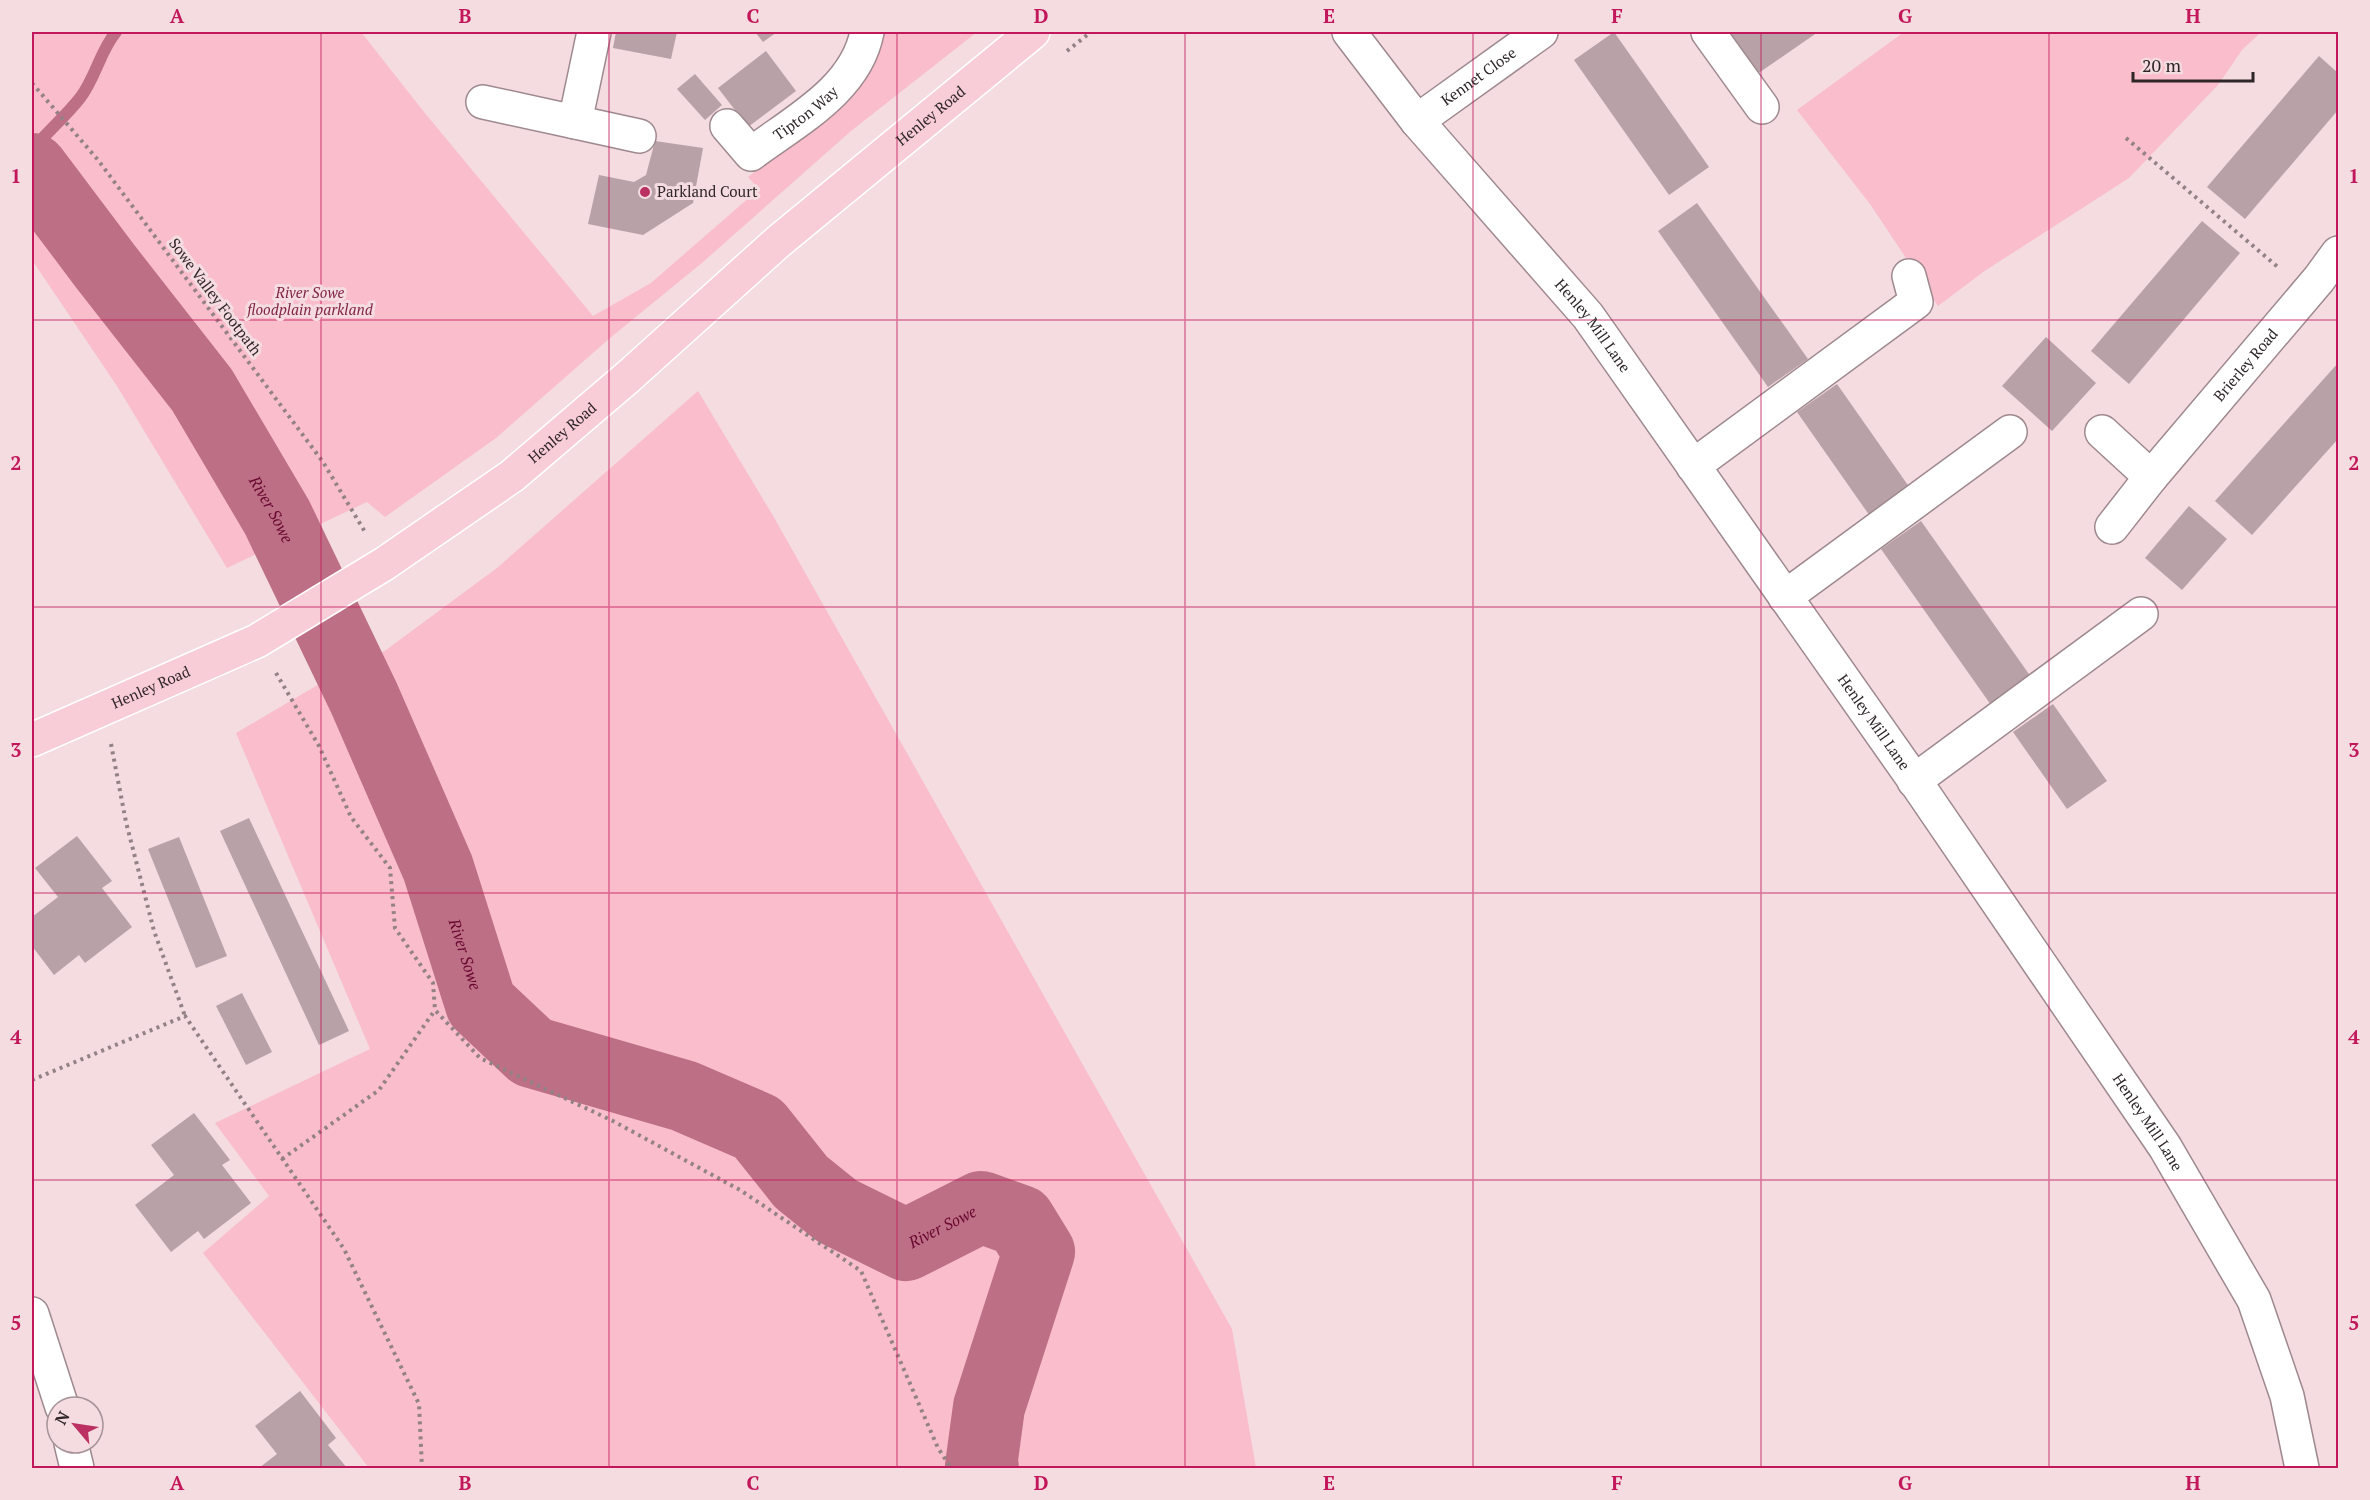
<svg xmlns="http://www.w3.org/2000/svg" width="2370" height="1500" font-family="'PT Serif',serif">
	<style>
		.green { fill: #fabdcb }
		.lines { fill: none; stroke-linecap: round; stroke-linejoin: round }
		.stream { stroke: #bd7085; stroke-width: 12 }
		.river { stroke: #bd7085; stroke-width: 72 }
		.building { fill: #b8a2a7 }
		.minor-casing { stroke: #9e898e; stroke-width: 36 }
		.major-casing { stroke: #fff; stroke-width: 36 }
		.path { stroke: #938285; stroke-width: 4; stroke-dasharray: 3 4.5; stroke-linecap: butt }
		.minor { stroke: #fff; stroke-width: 33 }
		.major { stroke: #f8cdd7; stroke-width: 33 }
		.grid { fill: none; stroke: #c2185b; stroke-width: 1.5; stroke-opacity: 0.55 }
		.poi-dot { fill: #bc2f63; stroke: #f4dce1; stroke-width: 2 }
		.labels { text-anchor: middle; stroke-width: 6; stroke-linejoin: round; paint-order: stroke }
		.street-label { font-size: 15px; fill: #2f2628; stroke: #f4dce1 }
		.poi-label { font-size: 15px; fill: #2f2628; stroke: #f4dce1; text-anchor: start }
		.park-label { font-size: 15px; font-style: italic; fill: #822546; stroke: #f4dce1 }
		.water-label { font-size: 16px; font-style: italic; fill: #690731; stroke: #f4dce1 }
		.neatline { fill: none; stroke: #c2185b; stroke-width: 2 }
		.grid-label { font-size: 20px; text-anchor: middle; font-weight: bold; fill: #c2185b }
	</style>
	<rect width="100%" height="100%" fill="#f4dce1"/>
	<g class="green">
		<polygon points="32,32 361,32 424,112 593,316 651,283 759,189 748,177 832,111 881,32 977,32 851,131 703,262 610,338 496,438 385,517 367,502 227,568 117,386 32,260"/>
		<polygon points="1904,32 2261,32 2242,50 2218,85 2129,178 1983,272 1938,306 1870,204 1797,110"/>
		<polygon points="698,391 772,514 1232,1329 1256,1468 369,1468 203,1253 269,1196 215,1123 370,1049 236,733 326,680 386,650 497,568"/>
	</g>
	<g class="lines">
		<path class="stream" d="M32,150C47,132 66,116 80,98C96,77 100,51 116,32"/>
		<path class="river" id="s1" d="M32,169L105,266L202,390L277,517L364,698L438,868L481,1004L532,1052L684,1096L758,1128L801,1182L837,1211L906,1245L981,1207L1020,1221L1039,1252L989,1407L981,1466L983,1468"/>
	</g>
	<g class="building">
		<polygon points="616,32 677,32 671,59 613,48"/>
		<polygon points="755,32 777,32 763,42"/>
		<polygon points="1614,32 1709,167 1669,195 1574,60"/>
		<polygon points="1734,32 1818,32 1750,79 1723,40"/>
		<polygon points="766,51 796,91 748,127 718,88"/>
		<polygon points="2319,56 2338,73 2338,110 2245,219 2207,187"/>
		<polygon points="695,74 722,105 705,120 677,89"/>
		<polygon points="655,141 703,148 693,203 643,235 588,224 599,175 634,182 646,175"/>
		<polygon points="1697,203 1808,359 1768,387 1658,231"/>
		<polygon points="2202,221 2240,253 2129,384 2091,351"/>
		<polygon points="2046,337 2096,383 2052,431 2002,386"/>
		<polygon points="2338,363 2338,439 2252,535 2215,501"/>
		<polygon points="1837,384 1912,491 1872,519 1797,412"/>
		<polygon points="2189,506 2227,539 2182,590 2145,558"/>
		<polygon points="1921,521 2031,677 1991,705 1881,549"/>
		<polygon points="2053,704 2107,781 2067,809 2013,732"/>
		<polygon points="249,818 349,1031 319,1045 220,831"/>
		<polygon points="77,836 112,881 102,888 132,927 85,963 79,955 54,975 32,946 32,917 58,897 35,868"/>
		<polygon points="179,837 227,956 196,968 148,849"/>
		<polygon points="242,993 272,1052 246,1065 216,1006"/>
		<polygon points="194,1113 230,1160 222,1165 251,1203 204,1239 198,1231 171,1252 135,1205 174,1175 151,1145"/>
		<polygon points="300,1391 336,1438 328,1445 347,1468 259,1468 277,1454 255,1426"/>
	</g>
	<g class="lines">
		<g class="minor-casing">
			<g id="minor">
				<polyline points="594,32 575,122 639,136"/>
				<path id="s2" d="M1349,32L1417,121L1588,316L1917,784L2165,1147L2254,1300L2287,1396L2302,1468"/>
				<polyline points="1708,32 1762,107"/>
				<polyline points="483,102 575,122"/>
				<path id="s3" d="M1417,121L1541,32"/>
				<path id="s4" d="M727,126L751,154C795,121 856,90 867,32"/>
				<polyline points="2102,432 2151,477"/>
				<polyline points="1693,466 1916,302 1909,276"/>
				<path id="s5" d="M2112,527L2151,477L2319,279L2338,253"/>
				<polyline points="1785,597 2010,432"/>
				<polyline points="1914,781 2141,614"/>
				<polyline points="32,1314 62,1407"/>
				<polyline points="71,1443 77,1468"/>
			</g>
		</g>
		<g class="major-casing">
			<g id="major">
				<path id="s6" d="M32,740L257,641L384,564L512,476L628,377L779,241L1033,32"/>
			</g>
		</g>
		<g class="path">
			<polyline points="1067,51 1091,32"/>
			<polyline points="32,83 98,160 323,462 365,532"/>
			<polyline points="2126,138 2279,268"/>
			<polyline points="276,673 319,746 351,817 390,868 395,928 433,983 435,1010 480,1058 613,1121 740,1190 861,1271 938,1448 951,1468"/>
			<polyline points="111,744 126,822 154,931 185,1016"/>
			<polyline points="32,1080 185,1016 344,1249 419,1404 422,1468"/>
			<polyline points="282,1159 379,1090 435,1010"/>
		</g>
		<use href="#minor" class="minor"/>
		<use href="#major" class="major"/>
	</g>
	<path class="grid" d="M321,32V1468M609,32V1468M897,32V1468M1185,32V1468M1473,32V1468M1761,32V1468M2049,32V1468M32,320H2338M32,607H2338M32,893H2338M32,1180H2338"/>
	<circle class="poi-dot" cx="645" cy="192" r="6"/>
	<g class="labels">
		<g class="street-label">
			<text dy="5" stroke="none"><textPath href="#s3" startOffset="76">Kennet Close</textPath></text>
			<text dy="5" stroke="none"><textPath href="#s4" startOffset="105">Tipton Way</textPath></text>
			<text dy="5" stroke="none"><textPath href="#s6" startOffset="1102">Henley Road</textPath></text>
			<text transform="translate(215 297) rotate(53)" y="5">Sowe Valley Footpath</text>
			<text dy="5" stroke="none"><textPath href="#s2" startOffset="382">Henley Mill Lane</textPath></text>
			<text dy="5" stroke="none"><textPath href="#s5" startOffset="210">Brierley Road</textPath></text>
			<text dy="5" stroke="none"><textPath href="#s6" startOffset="616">Henley Road</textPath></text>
			<text dy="5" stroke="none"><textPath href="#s6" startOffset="130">Henley Road</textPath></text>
			<text dy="5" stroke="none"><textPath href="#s2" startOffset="868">Henley Mill Lane</textPath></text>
			<text dy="5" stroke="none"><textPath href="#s2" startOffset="1353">Henley Mill Lane</textPath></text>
		</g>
		<g class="poi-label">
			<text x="657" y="197">Parkland Court</text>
		</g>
		<g class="park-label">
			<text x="310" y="298">River Sowe<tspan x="310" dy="17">floodplain parkland</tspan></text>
		</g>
		<g class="water-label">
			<text dy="6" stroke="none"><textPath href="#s1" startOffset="417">River Sowe</textPath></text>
			<text dy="6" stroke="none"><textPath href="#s1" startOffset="903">River Sowe</textPath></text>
			<text dy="6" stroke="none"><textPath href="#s1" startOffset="1497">River Sowe</textPath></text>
		</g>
	</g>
	<rect width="2370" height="1500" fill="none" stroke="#f4dce1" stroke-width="66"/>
	<g transform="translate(75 1425) rotate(299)"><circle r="28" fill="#f4dce1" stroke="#a59397" stroke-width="1.5"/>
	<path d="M0-4.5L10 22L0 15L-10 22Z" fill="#bc2f63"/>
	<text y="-9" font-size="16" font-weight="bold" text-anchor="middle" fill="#2f2628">N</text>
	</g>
	<path d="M2133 72v9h120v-9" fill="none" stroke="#2f2628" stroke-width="3"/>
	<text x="2142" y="72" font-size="18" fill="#2f2628" stroke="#f4dce1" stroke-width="4.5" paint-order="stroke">20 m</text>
	<rect x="33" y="33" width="2304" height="1434" class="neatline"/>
	<g class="grid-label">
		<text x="177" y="23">A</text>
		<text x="465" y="23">B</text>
		<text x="753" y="23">C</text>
		<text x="1041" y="23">D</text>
		<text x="1329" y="23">E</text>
		<text x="1617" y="23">F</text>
		<text x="1905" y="23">G</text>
		<text x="2193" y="23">H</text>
		<text x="16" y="183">1</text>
		<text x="2354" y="183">1</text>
		<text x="16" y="470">2</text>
		<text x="2354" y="470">2</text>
		<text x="16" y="757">3</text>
		<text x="2354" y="757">3</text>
		<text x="16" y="1044">4</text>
		<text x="2354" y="1044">4</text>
		<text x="16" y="1330">5</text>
		<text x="2354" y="1330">5</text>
		<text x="177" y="1490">A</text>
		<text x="465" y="1490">B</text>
		<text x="753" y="1490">C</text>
		<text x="1041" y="1490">D</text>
		<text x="1329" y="1490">E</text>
		<text x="1617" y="1490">F</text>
		<text x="1905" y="1490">G</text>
		<text x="2193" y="1490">H</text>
	</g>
</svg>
